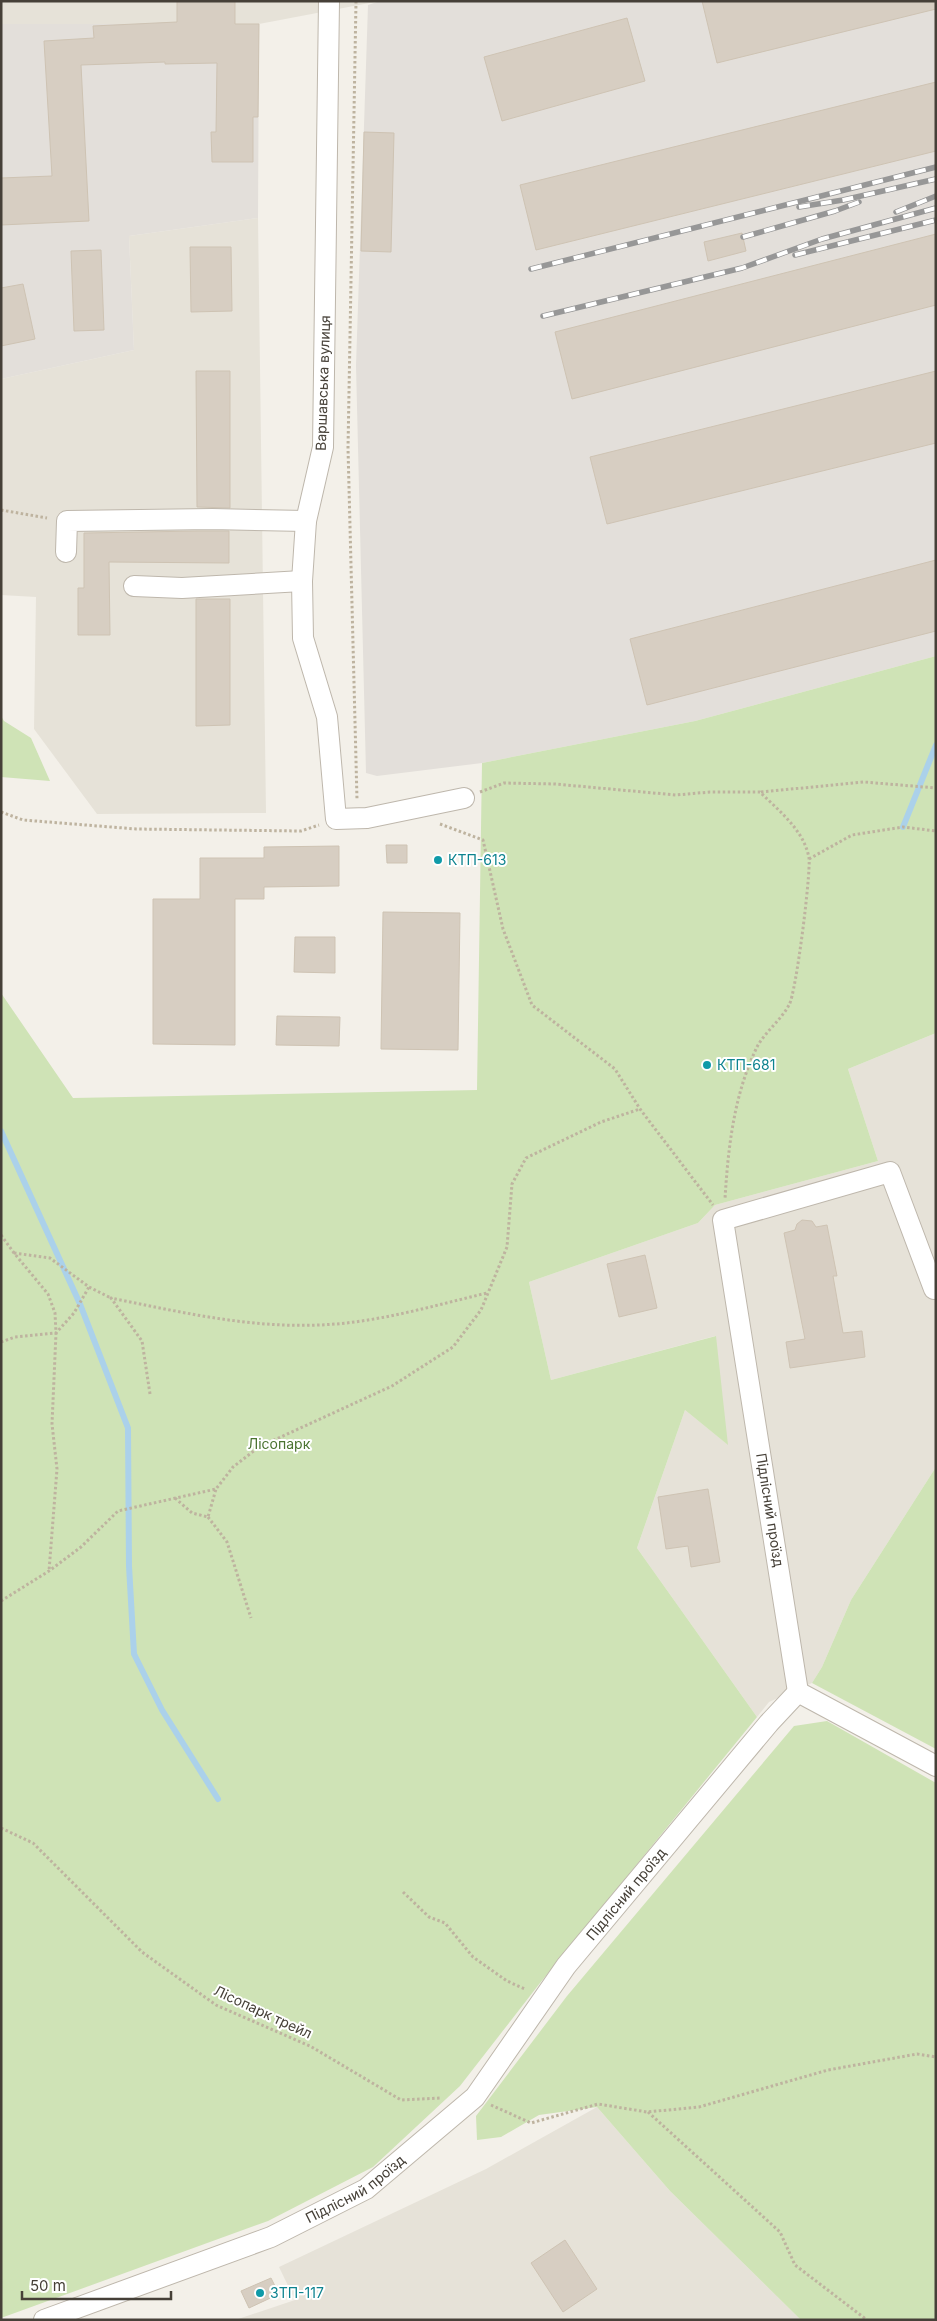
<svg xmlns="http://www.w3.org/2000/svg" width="937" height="2321" font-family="Inter,sans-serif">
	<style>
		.residential { fill: #e6e2d8 }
		.industrial { fill: #e3dfda }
		.green { fill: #cfe3b6 }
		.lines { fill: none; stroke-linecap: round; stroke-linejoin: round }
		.stream { stroke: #abd1ea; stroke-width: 6 }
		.building { fill: #d7cec2; stroke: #cec3b3 }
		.minor-casing { stroke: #beb7ac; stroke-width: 22 }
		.path { stroke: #beb39f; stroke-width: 3; stroke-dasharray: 2.5 2.5; stroke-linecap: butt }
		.minor { stroke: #fff; stroke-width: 20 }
		.rail-casing { stroke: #979797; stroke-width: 5.5 }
		.rail { stroke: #fff; stroke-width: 4; stroke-dasharray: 11; stroke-linecap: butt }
		.culture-dot { fill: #0f9aa8; stroke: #fff; stroke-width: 2 }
		.labels { text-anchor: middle; stroke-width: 4; stroke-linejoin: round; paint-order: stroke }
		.street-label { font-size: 14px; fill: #464038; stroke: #fff }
		.culture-label { font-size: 14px; fill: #0d838f; stroke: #fff; text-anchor: start }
		.park-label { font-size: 14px; fill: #4a7330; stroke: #fff }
	</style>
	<rect width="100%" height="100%" fill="#f3f0e9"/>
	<g class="residential">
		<polygon points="1,1 380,1 259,24 1,24"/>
		<polygon points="258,218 266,813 97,814 34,729 36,597 1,595 1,379 134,350 129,236"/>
		<polygon points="936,1033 936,1467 851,1600 822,1667 812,1683 769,1702 757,1717 637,1548 685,1410 727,1444 715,1336 551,1380 529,1282 698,1223 715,1205 878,1161 848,1069"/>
		<polygon points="597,2107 670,2191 801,2320 235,2320 295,2300 279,2267 486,2169"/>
	</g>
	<g class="industrial">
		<polygon points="380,1 936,1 936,656 695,721 482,763 377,776 366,773 356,366 368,5"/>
		<polygon points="1,24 259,24 258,218 129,236 134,350 1,379"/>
	</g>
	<g class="green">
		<polygon points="936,656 936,1033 848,1069 878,1161 715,1205 698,1223 529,1282 551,1380 716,1336 728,1445 685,1410 637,1548 757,1717 540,1983 460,2086 373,2167 268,2221 1,2318 1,993 73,1098 477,1090 482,763 695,721"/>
		<polygon points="1,716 4,721 31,738 50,781 1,777"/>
		<polygon points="936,1467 936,1749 812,1683 822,1667 851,1600"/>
		<polygon points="827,1721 936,1783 936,2320 801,2320 670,2191 597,2107 539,2115 501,2137 477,2140 476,2116 567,1996 794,1726"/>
	</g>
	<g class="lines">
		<g class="stream">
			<polyline points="903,827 936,745"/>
			<polyline points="1,1131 80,1304 128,1428 129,1566 134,1654 162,1710 218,1799"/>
		</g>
	</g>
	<g class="building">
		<polygon points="177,1 235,1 235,24 259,24 258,117 253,117 253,162 212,162 211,132 216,132 217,63 165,64 165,62 81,65 89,221 1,225 1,178 52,176 44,41 94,38 93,26 177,22"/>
		<polygon points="702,1 936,1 936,9 717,63"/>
		<polygon points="627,18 645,81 502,121 484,57"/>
		<polygon points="936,82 936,151 536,250 520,185"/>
		<polygon points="364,132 394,133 391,252 361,251"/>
		<polygon points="742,233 746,251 708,261 704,242"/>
		<polygon points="936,234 936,305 572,399 555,332"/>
		<polygon points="190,247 231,247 232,311 191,312"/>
		<polygon points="101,250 104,330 74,331 71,251"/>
		<polygon points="23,284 35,339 1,346 1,288"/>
		<polygon points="196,371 230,371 230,508 197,507"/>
		<polygon points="936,371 936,443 607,524 590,457"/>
		<polygon points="197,531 229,531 229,563 109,562 110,635 78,635 78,588 84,588 84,533"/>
		<polygon points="936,560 936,631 647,705 630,639"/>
		<polygon points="196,599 230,599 230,725 196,726"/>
		<polygon points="386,845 407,845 407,863 387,863"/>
		<polygon points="339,846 339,886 264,887 264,899 235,899 235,1045 153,1044 153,899 200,899 200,858 264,858 264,847"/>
		<polygon points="383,912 460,913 458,1050 381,1049"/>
		<polygon points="295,937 335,937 335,973 294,972"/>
		<polygon points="277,1016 340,1017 339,1046 276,1045"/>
		<polygon points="802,1220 812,1221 816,1227 827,1225 837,1276 833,1276 843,1333 862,1331 865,1357 790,1368 786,1342 805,1339 784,1233 795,1230 797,1224"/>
		<polygon points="645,1255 657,1308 619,1317 607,1264"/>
		<polygon points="708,1489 720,1562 691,1567 688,1546 666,1549 658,1497"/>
		<polygon points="565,2240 597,2289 563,2312 531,2263"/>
		<polygon points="271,2278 279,2294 249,2308 241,2291"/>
	</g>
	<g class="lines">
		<g class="minor-casing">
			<g id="minor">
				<polyline points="329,1 323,447 306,521 302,581 303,638 327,717 336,819 367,818 464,798"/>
				<polyline points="66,552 67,521 212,519 306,521"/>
				<polyline points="134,586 182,588 302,581"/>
				<polyline points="798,1692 723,1220 890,1172 934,1289"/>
				<polyline points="798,1692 936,1766"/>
				<path id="s1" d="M44,2320L271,2237L366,2189L475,2097L566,1966L769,1723L798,1692"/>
			</g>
		</g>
		<g class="path">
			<polyline points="356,1 348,448 357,800"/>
			<polyline points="1,510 47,518"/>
			<path d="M480,792L504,783L555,784L676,795L710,792H760C779,811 804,830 809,858C811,873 796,994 789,1005C781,1020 765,1032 757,1047C734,1094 728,1148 725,1199"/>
			<polyline points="761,792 864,782 936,788"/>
			<polyline points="1,812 23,820 136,829 301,831 319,825"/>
			<polyline points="440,824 483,840 503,929 532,1005 615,1069 640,1109 713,1205"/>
			<polyline points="809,859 852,835 903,827 936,831"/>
			<polyline points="1,1235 14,1253 48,1294 55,1313 56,1333 52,1424 57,1469 49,1571"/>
			<polyline points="14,1253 50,1258 89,1287 111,1298"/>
			<polyline points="1,1342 15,1337 56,1333 74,1313 89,1287"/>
			<path d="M150,1394L142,1341L111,1298C180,1312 248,1328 319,1325C376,1323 432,1306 487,1293"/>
			<polyline points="175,1498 192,1513 208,1517 216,1489"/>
			<polyline points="208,1517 227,1542 251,1618"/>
			<polyline points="1,1601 49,1571 81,1547 118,1511 216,1489 233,1467 259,1447 392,1386 453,1347 481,1310 507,1247 512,1184 526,1158 601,1122 640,1109"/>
			<polyline points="1,1828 33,1843 142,1952 216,2005 310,2046 401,2100 442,2098"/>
			<polyline points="403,1892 429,1917 445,1923 473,1957 507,1981 525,1989"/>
			<polyline points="491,2105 531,2123 598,2104 647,2112 699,2107 828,2070 917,2054 936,2057"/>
			<polyline points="648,2112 780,2232 795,2265 867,2320"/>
		</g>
		<use href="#minor" class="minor"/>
		<g class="rail-casing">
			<g id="rail">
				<polyline points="799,207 843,200 936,179"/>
				<polyline points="896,212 936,196"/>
				<polyline points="743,237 835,211 859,202"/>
				<polyline points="795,255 936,220"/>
				<polyline points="531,269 936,167"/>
				<polyline points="543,316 742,268 822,239 936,208"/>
			</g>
		</g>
		<use href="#rail" class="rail"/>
	</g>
	<g class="culture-dot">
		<circle cx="438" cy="860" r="5"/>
		<circle cx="707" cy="1065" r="5"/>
		<circle cx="260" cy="2293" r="5"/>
	</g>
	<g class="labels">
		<g class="street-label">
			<text transform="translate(323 383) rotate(-88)" y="5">Варшавська вулиця</text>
			<text transform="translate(770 1510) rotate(81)" y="5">Підлісний проїзд</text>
			<text dy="5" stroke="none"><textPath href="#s1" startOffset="744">Підлісний проїзд</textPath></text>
			<text transform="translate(263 2012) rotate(25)" y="5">Лісопарк трейл</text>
			<text dy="5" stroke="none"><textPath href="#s1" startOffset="339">Підлісний проїзд</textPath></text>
		</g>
		<g class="culture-label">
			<text x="448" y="865">КТП-613</text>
			<text x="717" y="1070">КТП-681</text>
			<text x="270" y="2298">ЗТП-117</text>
		</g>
		<g class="park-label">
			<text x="279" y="1449">Лісопарк</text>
		</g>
	</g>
	<rect width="937" height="2321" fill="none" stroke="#464038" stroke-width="5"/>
	<path d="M22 2291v8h149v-8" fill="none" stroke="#464038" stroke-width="2.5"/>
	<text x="30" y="2291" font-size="15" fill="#464038" stroke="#ffffff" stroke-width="4" paint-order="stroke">50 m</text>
</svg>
